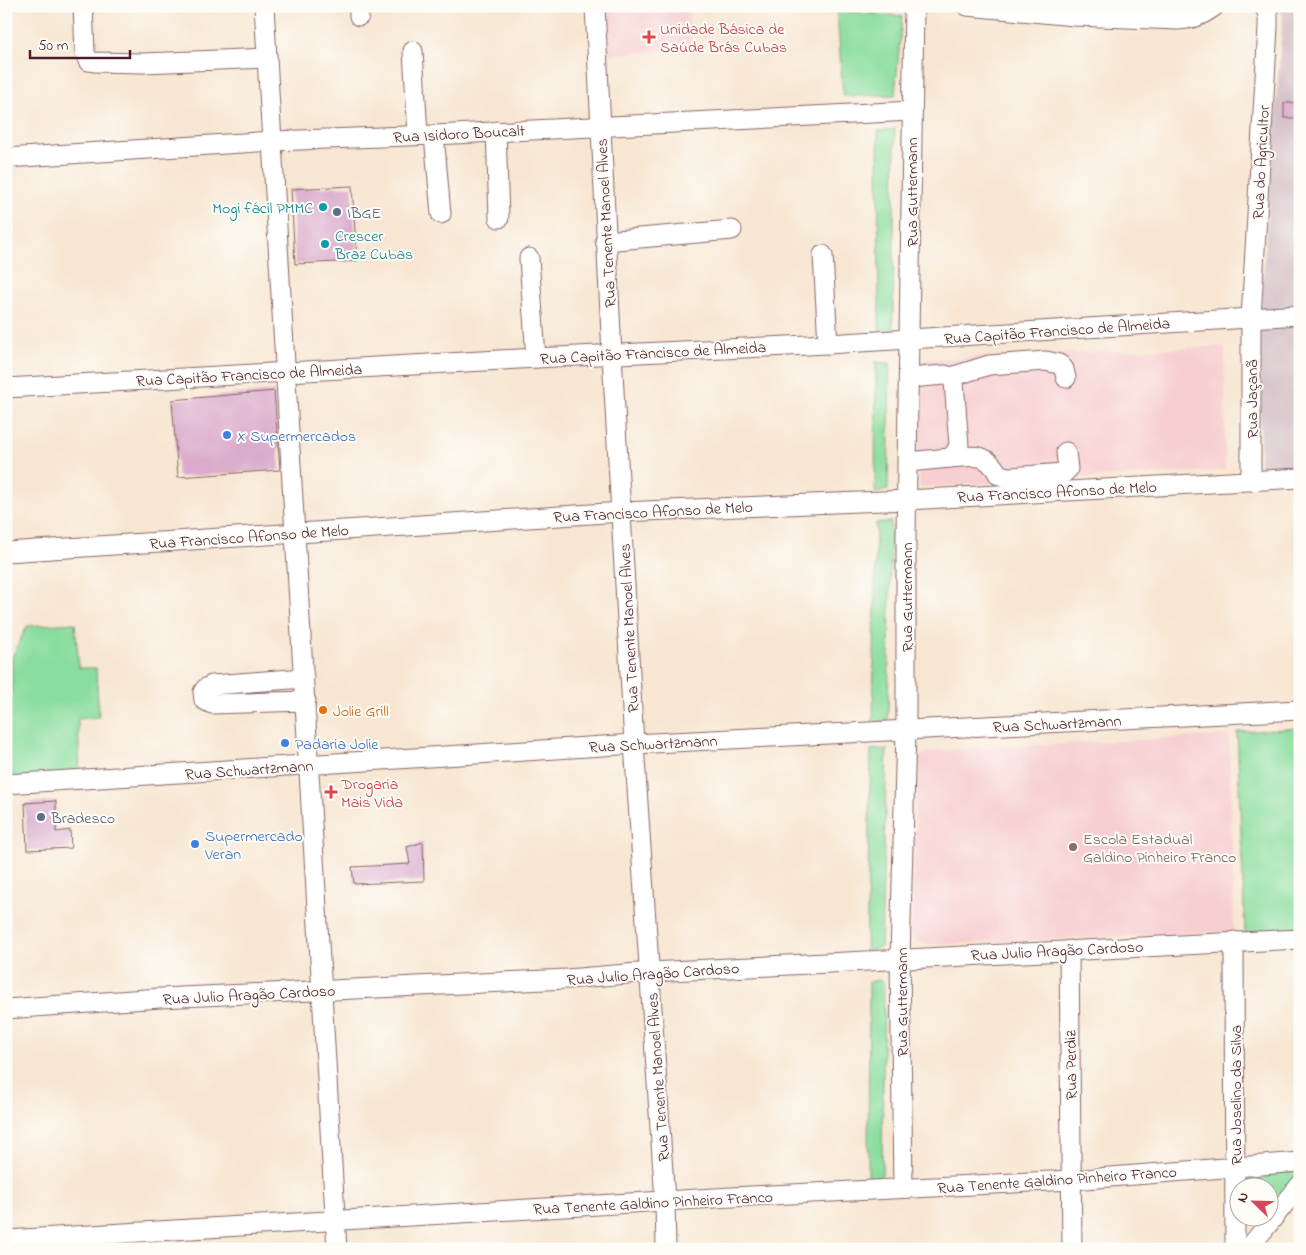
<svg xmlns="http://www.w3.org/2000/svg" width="1306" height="1255" font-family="'Indie Flower',sans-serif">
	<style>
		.built { fill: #f7cfd0 }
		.industrial { fill: #d2bdc5 }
		.green { fill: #8add9e; stroke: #6a7e64 }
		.building { fill: #daabcc }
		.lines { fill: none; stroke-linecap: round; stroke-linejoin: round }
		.minor-casing { stroke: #876565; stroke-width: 21 }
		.minor { stroke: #fff; stroke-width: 19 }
		.health-dot { fill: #e0444e; stroke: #fdfcf7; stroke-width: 2 }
		.culture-dot { fill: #0f9aa8; stroke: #fdfcf7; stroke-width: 2 }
		.service-dot { fill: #5c6f8a; stroke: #fdfcf7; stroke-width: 2 }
		.shop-dot { fill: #3f7fe0; stroke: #fdfcf7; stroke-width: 2 }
		.food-dot { fill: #e8710a; stroke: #fdfcf7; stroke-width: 2 }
		.education-dot { fill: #8d6e63; stroke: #fdfcf7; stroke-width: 2 }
		.labels { text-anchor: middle; stroke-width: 4; stroke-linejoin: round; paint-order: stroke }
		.health-label { font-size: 16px; fill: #be3a42; stroke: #fdfcf7; text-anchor: start }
		.street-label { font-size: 16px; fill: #4a1f2b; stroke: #fdfcf7 }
		.culture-label { font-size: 16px; fill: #0d838f; stroke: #fdfcf7; text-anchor: end }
		.service-label { font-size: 16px; fill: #4e5e75; stroke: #fdfcf7; text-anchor: start }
		.shop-label { font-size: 16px; fill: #366cbe; stroke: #fdfcf7; text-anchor: start }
		.food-label { font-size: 16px; fill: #c56008; stroke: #fdfcf7; text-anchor: start }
		.education-label { font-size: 16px; fill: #785e54; stroke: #fdfcf7; text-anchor: start }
	</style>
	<rect width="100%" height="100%" fill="#fdfcf7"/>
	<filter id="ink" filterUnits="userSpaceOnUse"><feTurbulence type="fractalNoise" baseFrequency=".02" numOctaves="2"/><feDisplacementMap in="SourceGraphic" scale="10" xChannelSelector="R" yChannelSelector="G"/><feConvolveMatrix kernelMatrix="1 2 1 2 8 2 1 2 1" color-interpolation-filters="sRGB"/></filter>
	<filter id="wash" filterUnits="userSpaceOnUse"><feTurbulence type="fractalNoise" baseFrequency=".0096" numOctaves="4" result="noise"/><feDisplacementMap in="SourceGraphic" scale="20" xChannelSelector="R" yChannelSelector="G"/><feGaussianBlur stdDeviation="1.12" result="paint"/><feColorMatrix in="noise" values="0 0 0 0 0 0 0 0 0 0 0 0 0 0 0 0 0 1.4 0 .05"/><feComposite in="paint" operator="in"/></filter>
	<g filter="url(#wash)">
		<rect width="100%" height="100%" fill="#f7e6d1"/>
		<g class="built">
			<polygon points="606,6 689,6 690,48 608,55"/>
			<polygon points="1225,346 1225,470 920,487 916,369 922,360"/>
			<polygon points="1229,735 1234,932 929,945 917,942 911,933 917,762 922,754 935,751"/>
		</g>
		<polygon class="industrial" points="1276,6 1300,6 1300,470 1260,472 1261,304 1283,15"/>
		<g class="green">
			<polygon points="837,11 902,16 895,95 843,96"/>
			<polygon points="895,129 893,330 879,330 878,131"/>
			<polygon points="876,362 890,363 888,490 875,493"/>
			<polygon points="891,522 888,720 873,723 876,523"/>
			<polygon points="75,623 79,668 96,668 99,717 78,719 80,776 11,782 6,729 6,710 12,693 12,657 27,626"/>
			<polygon points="1300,728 1300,931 1245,934 1237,732"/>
			<polygon points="887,749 881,947 866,951 871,750"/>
			<polygon points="879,980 884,984 882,1175 868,1181 869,982"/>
			<polygon points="1300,1171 1300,1175 1269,1215 1268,1188 1243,1187 1243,1173"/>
		</g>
		<g id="blocks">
			<g class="building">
				<rect x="1284" y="103" width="16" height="15"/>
				<polygon points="352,186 357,261 295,264 291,189"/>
				<polygon points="274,391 280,470 178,477 172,400"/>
				<polygon points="56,801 56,832 70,830 71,848 27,850 25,803"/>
				<polygon points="423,842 424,881 354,884 352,867 410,864 407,847"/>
			</g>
		</g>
	</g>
	<g filter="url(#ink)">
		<use href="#blocks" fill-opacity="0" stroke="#876565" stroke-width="1"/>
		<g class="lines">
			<g class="minor-casing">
				<g id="minor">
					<polyline points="83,6 85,52 88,61 94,62 143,63 267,58"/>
					<polyline points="264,6 337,1249"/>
					<polyline points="359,6 359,16"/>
					<polyline points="595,6 612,355 634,744 665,1201 666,1249"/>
					<path d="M967,6L1074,16L1179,20C1194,19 1203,15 1215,6"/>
					<polyline points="413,51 418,135"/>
					<polyline points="496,131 499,218"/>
					<polyline points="434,135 441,214"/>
					<polyline points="6,158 273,141 434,135 912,111"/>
					<polyline points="605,241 732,230"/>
					<polyline points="823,255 828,344"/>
					<polyline points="529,258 536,358"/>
					<polyline points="951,377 989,365 1046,361 1059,364 1064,369 1066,378"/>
					<polyline points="6,388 536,358 828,344 1300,315"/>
					<path d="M950,458C974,457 985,450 999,475L1009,477L1064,473L1068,469L1066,452"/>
					<polyline points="908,462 950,458 955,453 959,445 954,382 951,377 945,375 909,378"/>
					<polyline points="1251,481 1251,318 1268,27 1268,14 1264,6"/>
					<polyline points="6,552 622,512 907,500 1300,478"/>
					<polyline points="304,678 212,685 206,688 203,692 204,700 212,704 306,701"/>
					<polyline points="6,784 634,744 1300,710"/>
					<polyline points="1234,941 1235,1249"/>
					<polyline points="1069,950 1072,1249"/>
					<polyline points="6,1009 160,998 567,979 650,972 1300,939"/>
					<polyline points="903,1188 900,959 906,731 906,535 914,6"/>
					<polyline points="6,1240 732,1197 1072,1180 1300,1162"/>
					<polyline points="1248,1249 1300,1185"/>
				</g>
			</g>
			<use href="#minor" class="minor"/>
		</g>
	</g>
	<g class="health-dot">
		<path d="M646.5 29.5h5v5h5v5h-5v5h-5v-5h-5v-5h5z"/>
		<path d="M328.5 784.5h5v5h5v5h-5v5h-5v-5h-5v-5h5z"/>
	</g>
	<g class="culture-dot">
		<circle cx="323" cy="207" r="5"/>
		<circle cx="325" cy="244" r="5"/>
	</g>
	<g class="service-dot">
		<circle cx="337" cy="212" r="5"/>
		<circle cx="41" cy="817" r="5"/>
	</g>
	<g class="shop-dot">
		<circle cx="227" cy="435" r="5"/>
		<circle cx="285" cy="743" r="5"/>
		<circle cx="195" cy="844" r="5"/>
	</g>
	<circle class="food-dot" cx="323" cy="710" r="5"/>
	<circle class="education-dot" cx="1073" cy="847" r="5"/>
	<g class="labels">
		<g class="health-label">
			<text x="660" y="34">Unidade Básica de<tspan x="660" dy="18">Saúde Brás Cubas</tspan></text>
			<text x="341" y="789">Drogaria<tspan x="341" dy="18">Mais Vida</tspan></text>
		</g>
		<g class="street-label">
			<text transform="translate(459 133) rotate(-3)" y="6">Rua Isidoro Boucalt</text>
			<text transform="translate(1260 162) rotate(-87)" y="6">Rua do Agricultor</text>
			<text transform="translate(911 192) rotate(-90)" y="6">Rua Guttermann</text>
			<text transform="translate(605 223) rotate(-93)" y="6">Rua Tenente Manoel Alves</text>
			<text transform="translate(1057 330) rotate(-4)" y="6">Rua Capitão Francisco de Almeida</text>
			<text transform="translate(653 352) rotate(-3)" y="6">Rua Capitão Francisco de Almeida</text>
			<text transform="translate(249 374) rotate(-3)" y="6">Rua Capitão Francisco de Almeida</text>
			<text transform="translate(1251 399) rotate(-90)" y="6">Rua Jaçanã</text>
			<text transform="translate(1057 491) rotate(-3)" y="6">Rua Francisco Afonso de Melo</text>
			<text transform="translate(653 511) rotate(-3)" y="6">Rua Francisco Afonso de Melo</text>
			<text transform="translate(249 536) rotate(-4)" y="6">Rua Francisco Afonso de Melo</text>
			<text transform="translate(906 597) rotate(-90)" y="6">Rua Guttermann</text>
			<text transform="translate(628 628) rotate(-93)" y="6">Rua Tenente Manoel Alves</text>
			<text transform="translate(1057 723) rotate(-3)" y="6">Rua Schwartzmann</text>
			<text transform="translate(653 743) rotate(-3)" y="6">Rua Schwartzmann</text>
			<text transform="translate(249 769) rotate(-4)" y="6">Rua Schwartzmann</text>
			<text transform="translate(1057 950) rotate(-3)" y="6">Rua Julio Aragão Cardoso</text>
			<text transform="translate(653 973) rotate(-4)" y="6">Rua Julio Aragão Cardoso</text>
			<text transform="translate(249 994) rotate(-3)" y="6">Rua Julio Aragão Cardoso</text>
			<text transform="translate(901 1002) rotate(-90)" y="6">Rua Guttermann</text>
			<text transform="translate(1070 1065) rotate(-91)" y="6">Rua Perdiz</text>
			<text transform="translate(657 1077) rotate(-94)" y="6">Rua Tenente Manoel Alves</text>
			<text transform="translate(1235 1095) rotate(-90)" y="6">Rua Joselino da Silva</text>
			<text transform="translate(1057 1179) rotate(-4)" y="6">Rua Tenente Galdino Pinheiro Franco</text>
			<text transform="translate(653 1202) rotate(-3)" y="6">Rua Tenente Galdino Pinheiro Franco</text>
		</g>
		<g class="culture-label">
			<text x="313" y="213">Mogi fácil PMMC</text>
			<text x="335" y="241" text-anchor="start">Crescer<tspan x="335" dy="18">Braz Cubas</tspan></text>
		</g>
		<g class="service-label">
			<text x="347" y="218">IBGE</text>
			<text x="51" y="823">Bradesco</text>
		</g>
		<g class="shop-label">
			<text x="237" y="441">X Supermercados</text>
			<text x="295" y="749">Padaria Jolie</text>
			<text x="205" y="841">Supermercado<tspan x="205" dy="18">Veran</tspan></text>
		</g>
		<g class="food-label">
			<text x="333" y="716">Jolie Grill</text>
		</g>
		<g class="education-label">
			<text x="1083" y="844">Escola Estadual<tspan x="1083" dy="18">Galdino Pinheiro Franco</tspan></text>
		</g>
	</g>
	<rect width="1306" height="1255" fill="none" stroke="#fdfcf7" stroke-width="25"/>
	<g transform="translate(1254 1202) rotate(293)"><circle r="24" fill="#fdfcf7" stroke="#b5a4a5"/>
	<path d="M0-4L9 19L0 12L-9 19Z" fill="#d1495b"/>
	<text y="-8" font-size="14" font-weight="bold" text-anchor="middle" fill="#4a1f2b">N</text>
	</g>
	<path d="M30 50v8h100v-8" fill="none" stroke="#4a1f2b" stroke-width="2.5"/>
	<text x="38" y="50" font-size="15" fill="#4a1f2b" stroke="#fdfcf7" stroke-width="4" paint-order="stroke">50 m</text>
</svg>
